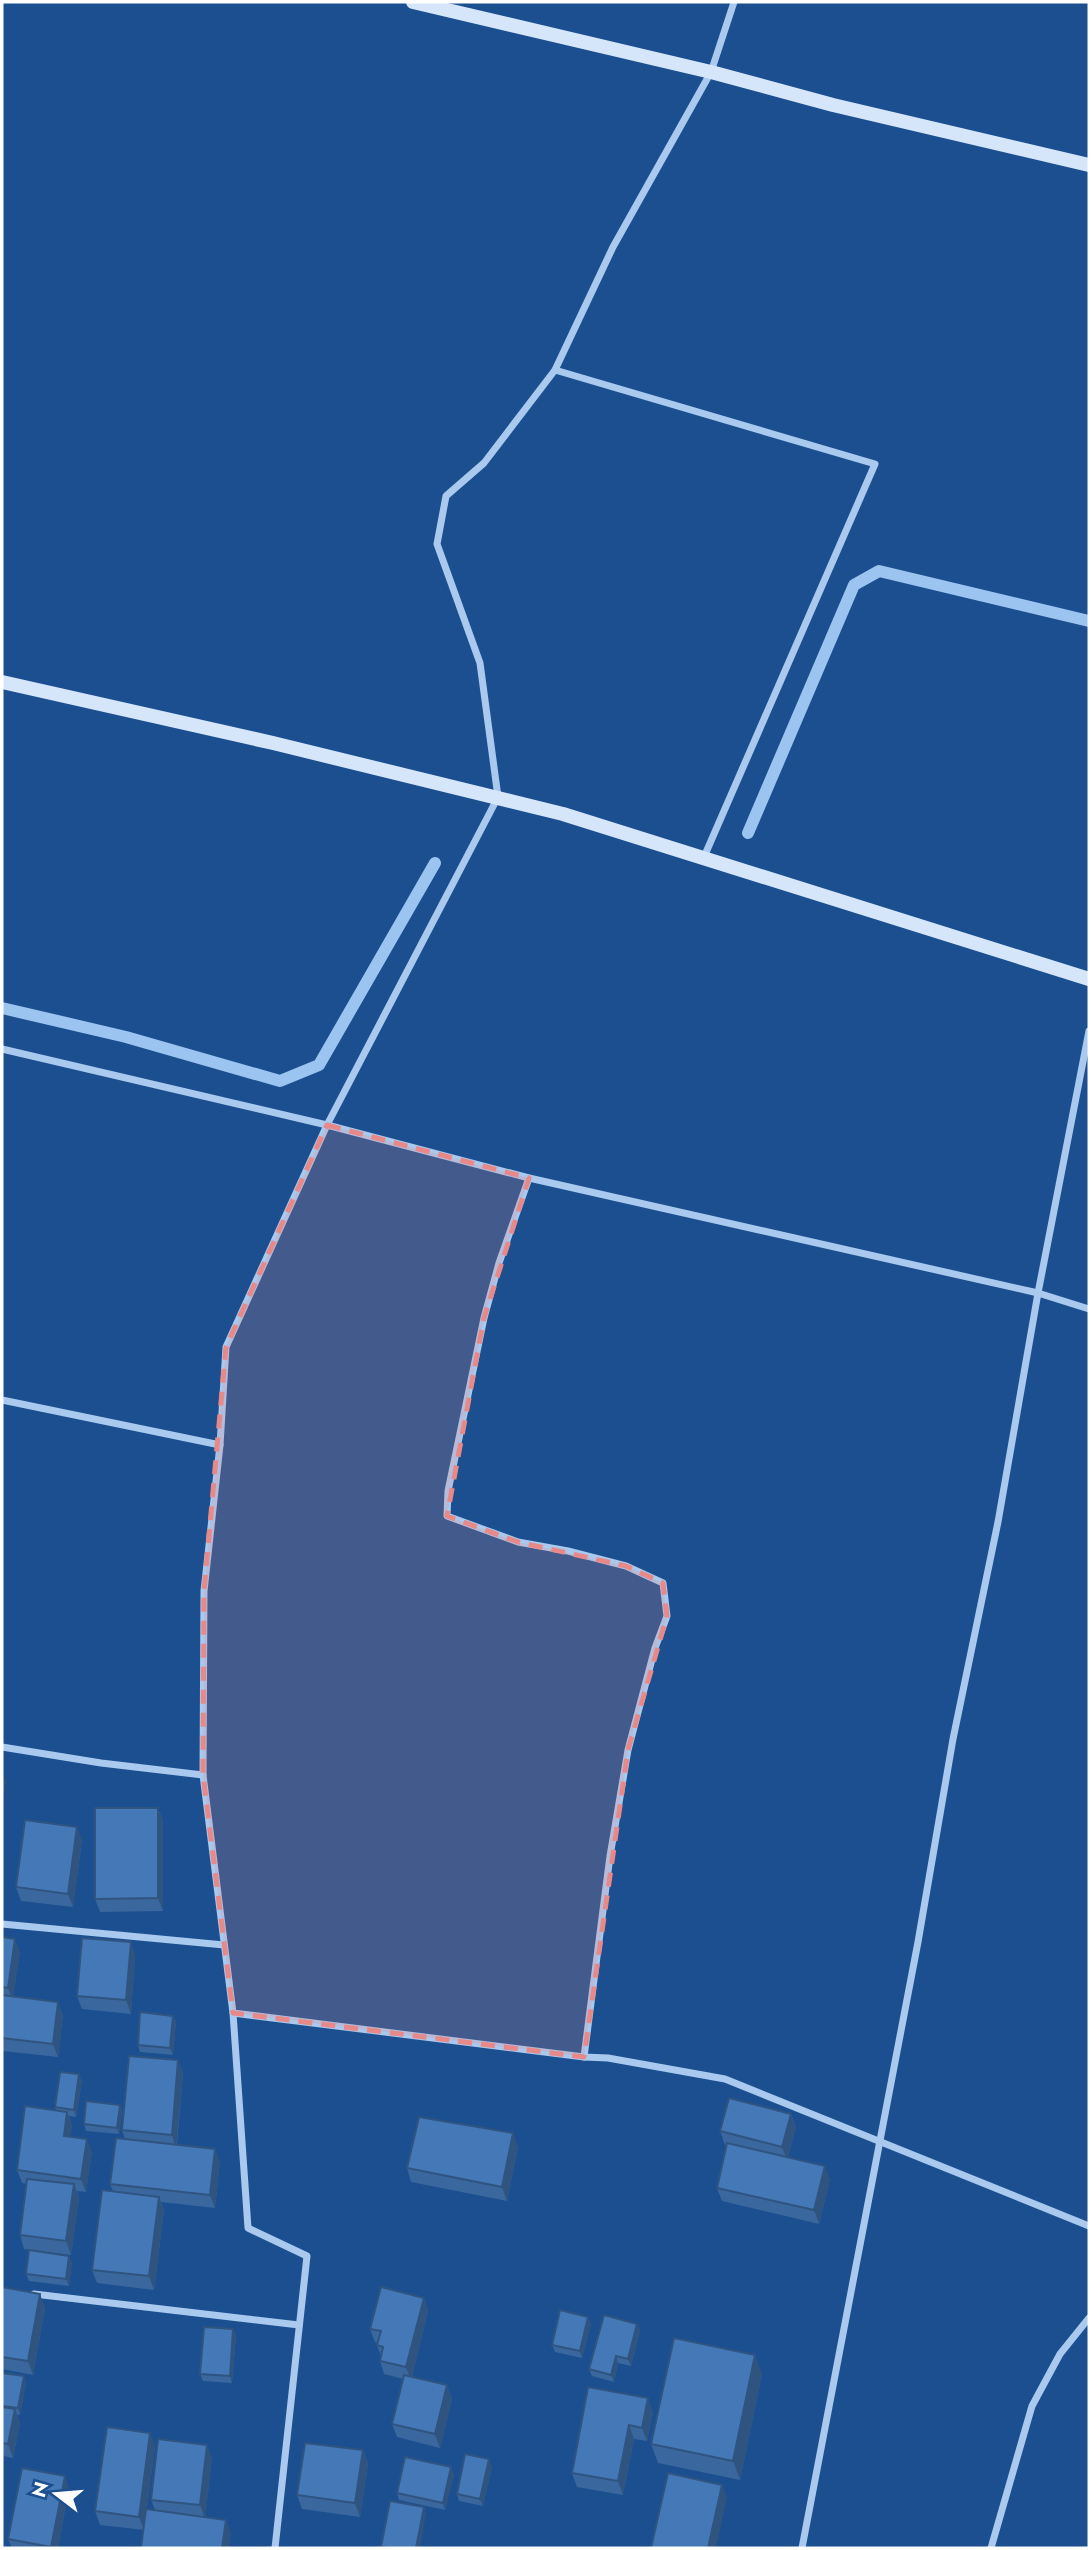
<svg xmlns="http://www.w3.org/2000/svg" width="1091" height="2550" font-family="Jost,sans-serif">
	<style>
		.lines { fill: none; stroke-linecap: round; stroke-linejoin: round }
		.stream { stroke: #9cc4f0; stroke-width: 12 }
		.street { stroke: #a9c9ee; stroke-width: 7 }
		.secondary { stroke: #d6e6fa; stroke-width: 14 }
		.wall { fill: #3a679d }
		.shaded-wall { fill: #305480 }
		.building { fill: #4478b7; stroke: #305480; stroke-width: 2 }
		.marked { fill: #e88989; fill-opacity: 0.2; stroke: #e88989; stroke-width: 5; stroke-dasharray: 14 9; stroke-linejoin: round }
	</style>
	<rect width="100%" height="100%" fill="#1b4f8f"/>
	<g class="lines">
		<g class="stream">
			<polyline points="748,833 854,585 879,571 1089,621"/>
			<polyline points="2,1008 126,1037 280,1081 319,1065 435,863"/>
		</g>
		<g class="street">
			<polyline points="555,370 875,464 704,857"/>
			<polyline points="2,1049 327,1125 529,1178 1038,1293 1089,1309"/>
			<polyline points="529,1178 499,1263 484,1318 448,1491 447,1516 518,1542 568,1551 626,1566 663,1583 667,1616 655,1648 628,1750 610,1856 584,2057"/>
			<polyline points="2,1400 220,1445"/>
			<polyline points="2,1747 101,1763 203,1775 233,2013 584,2057 608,2058 725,2079 1089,2226"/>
			<polyline points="203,1775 204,1591 220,1445 226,1347 327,1125 498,797 480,663 437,544 446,496 484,463 555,370 613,247 711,72 734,2"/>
			<polyline points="2,1924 224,1945"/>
			<polyline points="233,2013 248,2228 307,2256 275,2548"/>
			<polyline points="34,2294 299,2325"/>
			<polyline points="802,2548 918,1942 953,1739 998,1522 1038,1293 1089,1031"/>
			<polyline points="991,2548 1032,2406 1060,2354 1089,2318"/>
		</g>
		<g class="secondary">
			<polyline points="413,2 711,72 833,105 1089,165"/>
			<polyline points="2,682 273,743 563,814 1089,979"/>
		</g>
	</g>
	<g class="wall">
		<polygon points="158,1808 163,1821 163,1911 100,1912 95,1899"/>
		<polygon points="82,1840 73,1907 21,1901 16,1887"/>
		<polygon points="2,1937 20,1952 13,1997 63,2015 58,2057 2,2051"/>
		<polygon points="135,1955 131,2014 82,2009 77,1996"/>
		<polygon points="173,2016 176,2022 173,2055 140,2052 138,2045"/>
		<polygon points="178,2060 183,2074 177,2144 220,2162 215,2208 161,2202 164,2210 154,2290 97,2283 92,2270 113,2191 110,2184 125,2139 122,2130"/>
		<polygon points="79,2074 82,2081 76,2117 69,2116 72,2125 70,2136 92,2152 86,2192 77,2191 79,2198 71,2255 24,2249 20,2235 27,2184 22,2183 17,2170 56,2110 55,2107"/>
		<polygon points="120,2105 122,2112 119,2134 86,2131 84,2124"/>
		<polygon points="791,2114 796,2127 788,2157 830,2179 819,2224 722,2201 717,2188 726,2145 725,2145 720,2131"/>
		<polygon points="518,2147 507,2201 411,2182 407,2168"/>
		<polygon points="72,2262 69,2286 29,2281 26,2274"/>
		<polygon points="2,2287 45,2308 33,2375 2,2369"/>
		<polygon points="424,2298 428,2311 412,2377 447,2385 452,2399 440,2448 397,2437 392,2424 403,2379 384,2374 380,2361 381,2356 377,2345 378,2343 375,2342 370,2329"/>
		<polygon points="591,2324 582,2358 555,2352 552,2345"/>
		<polygon points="637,2324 640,2331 631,2366 618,2363 614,2382 592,2376 589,2369"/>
		<polygon points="233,2329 236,2336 232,2383 203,2381 200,2374"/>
		<polygon points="2,2373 26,2383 20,2415 17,2415 20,2423 13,2458 4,2456 2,2470"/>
		<polygon points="762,2374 740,2480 658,2463 651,2444"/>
		<polygon points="588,2387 653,2412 647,2441 634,2439 623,2495 577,2487 572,2473"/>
		<polygon points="155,2446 144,2530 100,2525 95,2511"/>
		<polygon points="363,2450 368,2464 360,2517 302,2509 297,2495"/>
		<polygon points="212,2458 205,2517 231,2533 155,2510 151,2500"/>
		<polygon points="492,2466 483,2506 459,2501 457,2494"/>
		<polygon points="454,2474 445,2510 399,2500 397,2493"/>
		<polygon points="69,2489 58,2548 12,2548 8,2539"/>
	</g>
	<g class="shaded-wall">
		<polygon points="3,1775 6,1782 2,1810 2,1786"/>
		<polygon points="158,1808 163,1821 163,1911 158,1898"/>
		<polygon points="77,1827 82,1840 73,1907 68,1894"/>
		<polygon points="15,1939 20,1952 13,2001 8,1988"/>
		<polygon points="131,1942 135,1955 131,2014 126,2000"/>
		<polygon points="58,2002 63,2015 58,2057 53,2044"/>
		<polygon points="173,2016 176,2022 173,2055 170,2048"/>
		<polygon points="178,2060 183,2074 176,2148 172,2135"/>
		<polygon points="79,2074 82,2081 76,2117 74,2110"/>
		<polygon points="120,2105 122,2112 119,2134 117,2128"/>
		<polygon points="67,2112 72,2125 69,2149 64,2136"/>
		<polygon points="791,2114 796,2127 787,2160 782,2147"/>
		<polygon points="513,2133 518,2147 507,2201 502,2187"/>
		<polygon points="87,2139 92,2152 86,2192 81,2179"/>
		<polygon points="215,2149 220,2162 215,2208 210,2195"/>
		<polygon points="825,2166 830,2179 819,2224 814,2210"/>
		<polygon points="74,2184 79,2198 71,2255 66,2241"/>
		<polygon points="159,2197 164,2210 154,2290 149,2276"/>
		<polygon points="69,2256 72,2262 69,2286 66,2279"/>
		<polygon points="40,2294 45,2308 33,2375 28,2361"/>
		<polygon points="424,2298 428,2311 411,2381 406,2367"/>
		<polygon points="588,2317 591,2324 582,2358 580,2351"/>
		<polygon points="637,2324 640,2331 631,2366 628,2359"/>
		<polygon points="233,2329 236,2336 232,2383 230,2376"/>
		<polygon points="755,2355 762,2374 740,2480 733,2461"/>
		<polygon points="616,2356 618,2363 614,2382 611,2375"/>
		<polygon points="24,2376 26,2383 20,2415 18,2408"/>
		<polygon points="447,2385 452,2399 440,2448 435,2434"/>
		<polygon points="648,2398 653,2412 647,2441 642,2428"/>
		<polygon points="15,2409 20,2423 13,2458 8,2444"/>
		<polygon points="629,2425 634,2439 623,2495 618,2481"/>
		<polygon points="150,2433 155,2446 144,2530 139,2517"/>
		<polygon points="207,2445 212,2458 205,2519 200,2505"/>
		<polygon points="2,2449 4,2456 2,2470"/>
		<polygon points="363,2450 368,2464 360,2517 355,2503"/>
		<polygon points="489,2459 492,2466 483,2506 480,2499"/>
		<polygon points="451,2467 454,2474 445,2510 443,2503"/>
		<polygon points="65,2476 69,2489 58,2548 51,2548"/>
		<polygon points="722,2485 727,2498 716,2548 708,2548"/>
		<polygon points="424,2507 426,2514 420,2548 416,2548"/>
		<polygon points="226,2520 231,2533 229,2548 222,2548"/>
	</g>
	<g class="building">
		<polygon points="95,1808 158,1808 158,1898 95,1899"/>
		<polygon points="25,1820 77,1827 68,1894 16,1887"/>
		<polygon points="2,1937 15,1939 8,1988 2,1987"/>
		<polygon points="82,1938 131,1942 126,2000 77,1996"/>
		<polygon points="2,1995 58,2002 53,2044 2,2038"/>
		<polygon points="140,2012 173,2016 170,2048 138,2045"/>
		<polygon points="129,2056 178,2060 172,2135 122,2130"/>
		<polygon points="60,2072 79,2074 74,2110 55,2107"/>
		<polygon points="729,2098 791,2114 782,2147 720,2131"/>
		<polygon points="86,2101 120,2105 117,2128 84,2124"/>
		<polygon points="25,2106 67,2112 64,2136 87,2139 81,2179 17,2170"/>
		<polygon points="419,2117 513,2133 502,2187 407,2168"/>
		<polygon points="116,2138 215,2149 210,2195 110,2184"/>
		<polygon points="727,2143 825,2166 814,2210 717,2188"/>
		<polygon points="27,2179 74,2184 66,2241 20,2235"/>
		<polygon points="102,2190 159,2197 149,2276 92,2270"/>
		<polygon points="29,2250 69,2256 66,2279 26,2274"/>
		<polygon points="2,2287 40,2294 28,2361 2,2357"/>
		<polygon points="381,2287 424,2298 406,2367 380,2361 383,2347 377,2345 381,2331 370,2329"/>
		<polygon points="560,2310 588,2317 580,2351 552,2345"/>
		<polygon points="604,2315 637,2324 628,2359 616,2356 611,2375 589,2369"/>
		<polygon points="204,2327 233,2329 230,2376 200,2374"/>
		<polygon points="674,2338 755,2355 733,2461 651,2444"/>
		<polygon points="2,2373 24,2376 18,2408 2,2406"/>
		<polygon points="404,2375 447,2385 435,2434 392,2424"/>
		<polygon points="588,2387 648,2398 642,2428 629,2425 618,2481 572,2473"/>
		<polygon points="2,2407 15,2409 8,2444 2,2443"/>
		<polygon points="107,2427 150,2433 139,2517 95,2511"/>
		<polygon points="158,2439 207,2445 200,2505 151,2500"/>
		<polygon points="305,2443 363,2450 355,2503 297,2495"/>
		<polygon points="465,2454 489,2459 480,2499 457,2494"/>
		<polygon points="405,2457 451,2467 443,2503 397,2493"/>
		<polygon points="22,2468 65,2476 51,2547 8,2539"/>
		<polygon points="668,2473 722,2485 708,2548 651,2548"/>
		<polygon points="390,2501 424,2507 416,2548 388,2548 381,2547"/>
		<polygon points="146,2509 226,2520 222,2548 141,2548"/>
	</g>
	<path class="marked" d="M327,1125L529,1178L484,1318L447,1516L518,1542L626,1566L663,1583L667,1616L628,1750L584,2057L233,2013L203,1775L204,1591L226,1347Z"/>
	<rect width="1091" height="2550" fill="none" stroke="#ffffff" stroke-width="7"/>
	<g transform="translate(56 2494) rotate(286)" stroke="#1b4f8f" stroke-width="5" paint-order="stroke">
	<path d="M0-5L12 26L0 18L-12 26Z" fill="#ffffff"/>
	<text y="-10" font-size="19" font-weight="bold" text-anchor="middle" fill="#ffffff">N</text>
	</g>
</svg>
